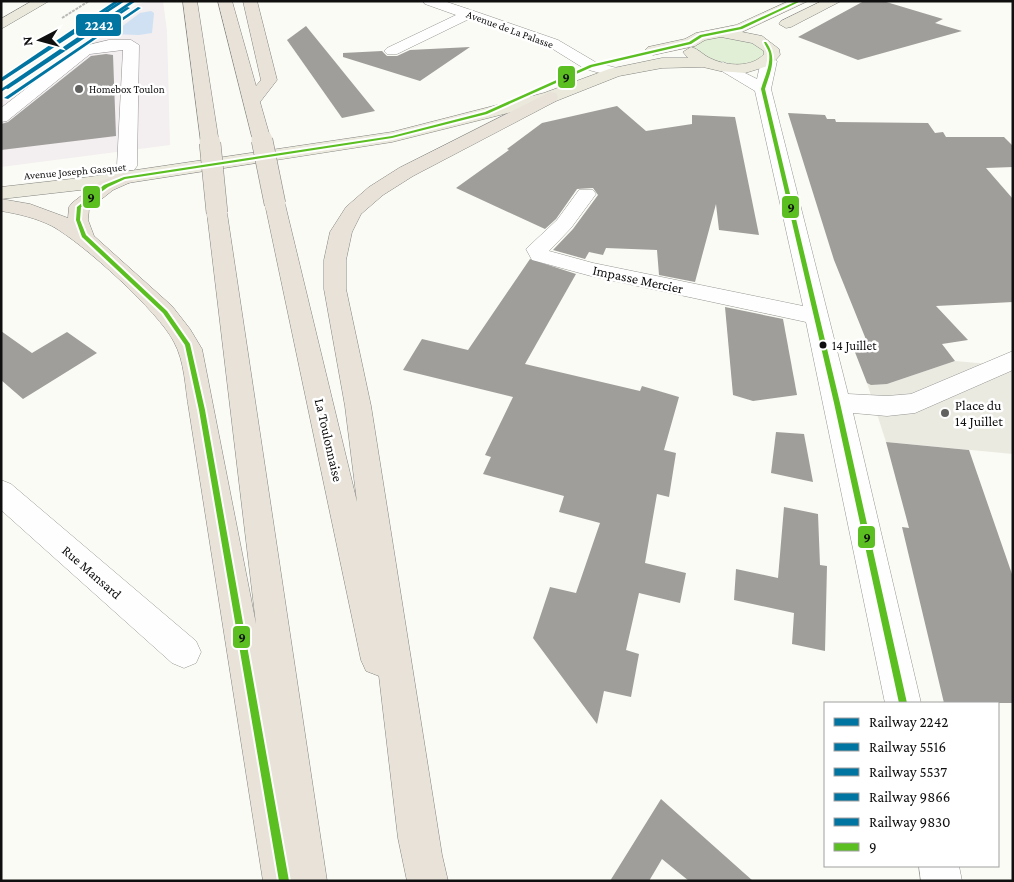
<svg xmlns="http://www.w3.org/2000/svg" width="1014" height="882" font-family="'Crimson Pro',serif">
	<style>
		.industrial { fill: #f3eef0 }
		.green { fill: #e2efd7 }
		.plaza { fill: #ebeae1 }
		.water { fill: #cfe1f2 }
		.building { fill: #9f9e9a }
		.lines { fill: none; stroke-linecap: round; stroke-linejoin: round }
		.minor-casing { stroke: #959593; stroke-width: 1 }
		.major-casing { stroke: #838380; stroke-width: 1 }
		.highway-casing { stroke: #838380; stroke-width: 1 }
		.path { stroke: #b9b9b8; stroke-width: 2; stroke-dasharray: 3 1; stroke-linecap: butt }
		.minor { fill: #fefefe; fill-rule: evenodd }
		.major { fill: #ebe9dc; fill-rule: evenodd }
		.highway { fill: #e8e2d8; fill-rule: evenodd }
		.highway-bridge-far1-casing { stroke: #838380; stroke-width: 17; stroke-linecap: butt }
		.highway-bridge-casing { stroke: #838380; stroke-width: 22; stroke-linecap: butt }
		.highway-bridge-far1 { stroke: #e8e2d8; stroke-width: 16 }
		.highway-bridge { stroke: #e8e2d8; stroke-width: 21 }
		.bus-1-casing { stroke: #fff; stroke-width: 4 }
		.bus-1 { fill: #5bbf21; fill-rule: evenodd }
		.rail-1-casing { stroke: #fff; stroke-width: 3 }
		.rail-2-casing { stroke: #fff; stroke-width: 3 }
		.rail-3-casing { stroke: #fff; stroke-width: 3 }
		.rail-4-casing { stroke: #fff; stroke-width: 3 }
		.rail-5-casing { stroke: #fff; stroke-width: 3 }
		.rail-1 { fill: #0075a1; fill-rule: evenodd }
		.rail-2 { fill: #0075a1; fill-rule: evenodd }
		.rail-3 { fill: #0075a1; fill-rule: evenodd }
		.rail-4 { fill: #0075a1; fill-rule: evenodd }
		.rail-5 { fill: #0075a1; fill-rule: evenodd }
		.poi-dot { fill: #626260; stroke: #fff; stroke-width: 2 }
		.bus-dot { fill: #0f0f0f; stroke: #fff; stroke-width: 2 }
		.labels { text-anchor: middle; stroke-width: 5; stroke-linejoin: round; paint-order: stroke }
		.far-street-label { font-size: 11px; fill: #0f0f0f; stroke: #fff }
		.far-poi-label { font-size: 11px; fill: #0f0f0f; stroke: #fff; text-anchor: start }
		.bus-label { font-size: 13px; fill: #0f0f0f; stroke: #fff; text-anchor: start }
		.street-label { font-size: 14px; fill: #0f0f0f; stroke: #fff }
		.poi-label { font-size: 14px; fill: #0f0f0f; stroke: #fff; text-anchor: start }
		.line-badge { stroke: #fff; stroke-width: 2 }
		.badge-label { font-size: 14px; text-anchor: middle; font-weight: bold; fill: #fff }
		.pale-badge-label { font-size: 14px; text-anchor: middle; font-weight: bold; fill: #111 }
	</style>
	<rect width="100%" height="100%" fill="#fbfbf5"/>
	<polygon class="industrial" points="152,1 163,1 167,31 170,145 1,167 1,100 138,4"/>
	<polygon class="green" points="701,36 745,36 772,55 737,68 691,54 690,43"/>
	<polygon class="plaza" points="955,361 1013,366 1013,454 886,442 867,383 890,383"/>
	<polygon class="water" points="151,11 154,13 152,33 139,35 112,34 140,13"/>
	<g class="building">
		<polygon points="864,1 883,1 943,19 935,23 962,31 858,60 798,37"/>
		<polygon points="306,26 375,111 342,118 287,40"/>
		<polygon points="470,47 420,81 343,57 343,53 382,51 387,56 397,56 410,50"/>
		<polygon points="106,54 113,55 116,136 1,150 1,124 8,122 91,56"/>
		<polygon points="617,106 646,131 692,124 692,115 735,117 759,235 719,230 716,204 695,282 659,275 657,250 606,248 603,255 589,252 585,259 553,250 573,229 598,195 593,188 577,189 556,219 545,229 456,188 509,150 507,149 542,123"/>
		<polygon points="788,113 825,115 827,119 835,119 836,122 928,123 935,133 943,132 946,137 1004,137 1013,146 1013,167 986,168 1013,199 1013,302 936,306 968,340 942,344 955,361 887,384 871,385 867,383 851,342 867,342 834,260"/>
		<polygon points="530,259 576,274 525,364 640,391 642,386 679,397 664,450 676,453 669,497 657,494 645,563 686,573 680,603 639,593 626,650 639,654 631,697 604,691 597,724 533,638 550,587 576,593 600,523 559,512 564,496 483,474 491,457 485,455 513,397 403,370 422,339 468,350"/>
		<polygon points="725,307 783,319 797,395 753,401 733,395"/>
		<polygon points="1,331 32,353 67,332 97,353 23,399 1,380"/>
		<polygon points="776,432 804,434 813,482 771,473"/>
		<polygon points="886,442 969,450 1013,577 1013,703 944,703 902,527 909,528"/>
		<polygon points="784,507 818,514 820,565 827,566 825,651 792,644 794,613 734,600 736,569 778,578"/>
		<polygon points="661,799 753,881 689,881 662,859 649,881 610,881"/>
	</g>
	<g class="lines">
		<g class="minor-casing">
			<g id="minor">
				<polygon points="423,1 444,1 474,11 558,40 597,63 621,69 623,72 615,77 585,69 548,46 469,19 397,54 387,54 384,51 387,48 456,15 425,4"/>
				<polygon points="109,40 131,40 139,45 137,166 134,170 120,170 117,166 123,50 90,54 7,121 1,122 1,108 80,47"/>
				<polygon points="769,56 777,61 771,89 848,394 887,396 911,394 1013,351 1013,370 915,413 887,416 853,413 921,703 885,703 806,322 591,276 532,260 526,249 557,220 579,190 593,190 596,194 571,228 549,251 593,263 803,306 755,91 715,67 723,62 757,79 761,61"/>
				<polygon points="1,480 11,484 196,641 201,652 196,663 184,668 172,663 1,510"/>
				<polygon points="919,866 959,866 962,881 921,881"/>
			</g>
		</g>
		<g class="major-casing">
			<g id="major">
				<polygon points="32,1 49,1 1,29 1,19"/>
				<path d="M789,1H808L742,32L762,36L779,49L780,55L771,65L745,73L720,71L703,67L662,68L619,76L556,101L392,142L89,189L1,199V187L89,177L392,132L544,93L609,69L662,58H688L683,52L691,47C699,49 704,56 712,59C727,66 752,68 764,54V51L752,43L721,37L705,40L695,46L653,55L645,50L648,47L685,39L696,33L736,25Z"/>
				<polygon points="822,1 841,1 791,27 786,28 779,24 781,21"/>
			</g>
		</g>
		<g class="highway-casing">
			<g id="highway">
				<polygon points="183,1 197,1 219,143 216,147 204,147 201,143"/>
				<polygon points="218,1 232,1 256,86 261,80 243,1 257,1 277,80 260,102 270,137 267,141 255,141 252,137"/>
				<polygon points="550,92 556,93 558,97 556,101 413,176 383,195 361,214 352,232 346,260 346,289 371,406 442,855 448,881 407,881 398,838 379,676 366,671 361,660 265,204 268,200 275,198 282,200 285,204 357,502 345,406 324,289 324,260 330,232 346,207 369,187 399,168"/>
				<path d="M124,172L131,174L134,178L131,182L113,190L89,209L88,220L94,236L172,306L190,329L202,349L256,624L207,213L210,209L217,207L224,209L227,213L327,881H263L189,410C185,388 185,362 174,342C159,312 83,243 52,226C36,218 19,214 1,211V199L30,204L68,218L69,207L72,203L99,182Z"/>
			</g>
		</g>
		<polyline class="path" points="62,18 89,1"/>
		<use href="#minor" class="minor"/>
		<use href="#major" class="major"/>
		<use href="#highway" class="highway"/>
		<g class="highway-bridge-far1-casing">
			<polyline id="highway-bridge-far1" points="261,137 262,141"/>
		</g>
		<g class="highway-bridge-casing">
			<g id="highway-bridge">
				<polyline points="262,140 275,204"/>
				<polyline points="210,143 217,213"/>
			</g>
		</g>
		<use href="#highway-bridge-far1" class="highway-bridge-far1"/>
		<use href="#highway-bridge" class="highway-bridge"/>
		<g class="bus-1-casing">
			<g id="bus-1">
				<polygon points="797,1 801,1 742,29 702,37 691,44 592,67 487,114 392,138 125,179 108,187 81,207 80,220 86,235 167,311 190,344 205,410 289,881 279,881 199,410 185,345 163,313 82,237 76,220 77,207 104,185 124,177 392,136 485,112 590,65 689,42 700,35 740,27"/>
				<path d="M764,42H766C778,58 770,72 765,89L840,403L907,703H899L834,403L761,89C764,78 771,65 769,53C768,49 765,45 764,42Z"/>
			</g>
		</g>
		<use href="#bus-1" class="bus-1"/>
		<g class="rail-1-casing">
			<polygon id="rail-1" points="131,1 136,1 1,92 1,89"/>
		</g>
		<g class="rail-2-casing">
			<polygon id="rail-2" points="138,7 141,8 8,99 4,98"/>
		</g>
		<g class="rail-3-casing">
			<polygon id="rail-3" points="120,1 125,1 1,82 1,79"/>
		</g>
		<g class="rail-4-casing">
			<polygon id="rail-4" points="115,1 120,1 1,81 1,78"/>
		</g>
		<g class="rail-5-casing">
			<polygon id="rail-5" points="127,7 130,8 8,89 4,88"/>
		</g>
		<use href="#rail-1" class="rail-1"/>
		<use href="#rail-2" class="rail-2"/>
		<use href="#rail-3" class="rail-3"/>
		<use href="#rail-4" class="rail-4"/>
		<use href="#rail-5" class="rail-5"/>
	</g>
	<g class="poi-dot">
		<circle cx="79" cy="89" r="5"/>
		<circle cx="945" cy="413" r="5"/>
	</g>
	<circle class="bus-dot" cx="823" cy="345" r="4.5"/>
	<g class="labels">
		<g class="far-street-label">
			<text transform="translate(510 29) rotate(20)" y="4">Avenue de La Palasse</text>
			<text transform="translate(75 171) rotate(-5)" y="4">Avenue Joseph Gasquet</text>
		</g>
		<g class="far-poi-label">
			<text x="89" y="93">Homebox Toulon</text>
		</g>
		<g class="bus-label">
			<text x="832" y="350">14 Juillet</text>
		</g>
		<g class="street-label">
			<text transform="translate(638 279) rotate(12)" y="5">Impasse Mercier</text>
			<text transform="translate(329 440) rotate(77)" y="5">La Toulonnaise</text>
			<text transform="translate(92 572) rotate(41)" y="5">Rue Mansard</text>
		</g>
		<g class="poi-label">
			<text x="955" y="410">Place du<tspan x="955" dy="16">14 Juillet</tspan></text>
		</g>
	</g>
	<g class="line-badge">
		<rect x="75" y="13" width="47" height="24" rx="5" fill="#0075a1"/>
		<rect x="557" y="65" width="19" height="24" rx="5" fill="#5bbf21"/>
		<rect x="82" y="185" width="19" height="24" rx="5" fill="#5bbf21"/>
		<rect x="781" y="195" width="19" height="24" rx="5" fill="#5bbf21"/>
		<rect x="857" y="525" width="19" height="24" rx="5" fill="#5bbf21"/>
		<rect x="232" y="625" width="19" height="24" rx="5" fill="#5bbf21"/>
	</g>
	<g class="badge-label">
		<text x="99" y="30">2242</text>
	</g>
	<g class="pale-badge-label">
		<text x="566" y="82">9</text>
		<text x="91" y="202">9</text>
		<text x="791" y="212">9</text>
		<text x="867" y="542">9</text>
		<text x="242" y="642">9</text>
	</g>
	<rect width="1014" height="882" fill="none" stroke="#0f0f0f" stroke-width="5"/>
	<rect x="824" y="702" width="175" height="165" fill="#ffffff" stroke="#9f9f9f"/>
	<rect x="834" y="718" width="25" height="8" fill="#0075a1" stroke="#9f9f9f"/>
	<text x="869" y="727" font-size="15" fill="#0f0f0f">Railway 2242</text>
	<rect x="834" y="743" width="25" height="8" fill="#0075a1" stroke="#9f9f9f"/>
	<text x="869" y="752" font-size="15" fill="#0f0f0f">Railway 5516</text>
	<rect x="834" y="768" width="25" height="8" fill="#0075a1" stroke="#9f9f9f"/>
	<text x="869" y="777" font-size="15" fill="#0f0f0f">Railway 5537</text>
	<rect x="834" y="793" width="25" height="8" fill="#0075a1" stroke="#9f9f9f"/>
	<text x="869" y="802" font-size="15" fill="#0f0f0f">Railway 9866</text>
	<rect x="834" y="818" width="25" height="8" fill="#0075a1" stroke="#9f9f9f"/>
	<text x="869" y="827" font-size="15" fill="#0f0f0f">Railway 9830</text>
	<rect x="834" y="843" width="25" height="8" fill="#5bbf21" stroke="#9f9f9f"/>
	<text x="869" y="852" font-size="15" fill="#0f0f0f">9</text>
	<g transform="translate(40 40) rotate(264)" stroke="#ffffff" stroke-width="4" paint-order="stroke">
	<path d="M0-4L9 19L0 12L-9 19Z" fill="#0f0f0f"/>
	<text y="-8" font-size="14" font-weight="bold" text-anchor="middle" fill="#0f0f0f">N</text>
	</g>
</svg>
